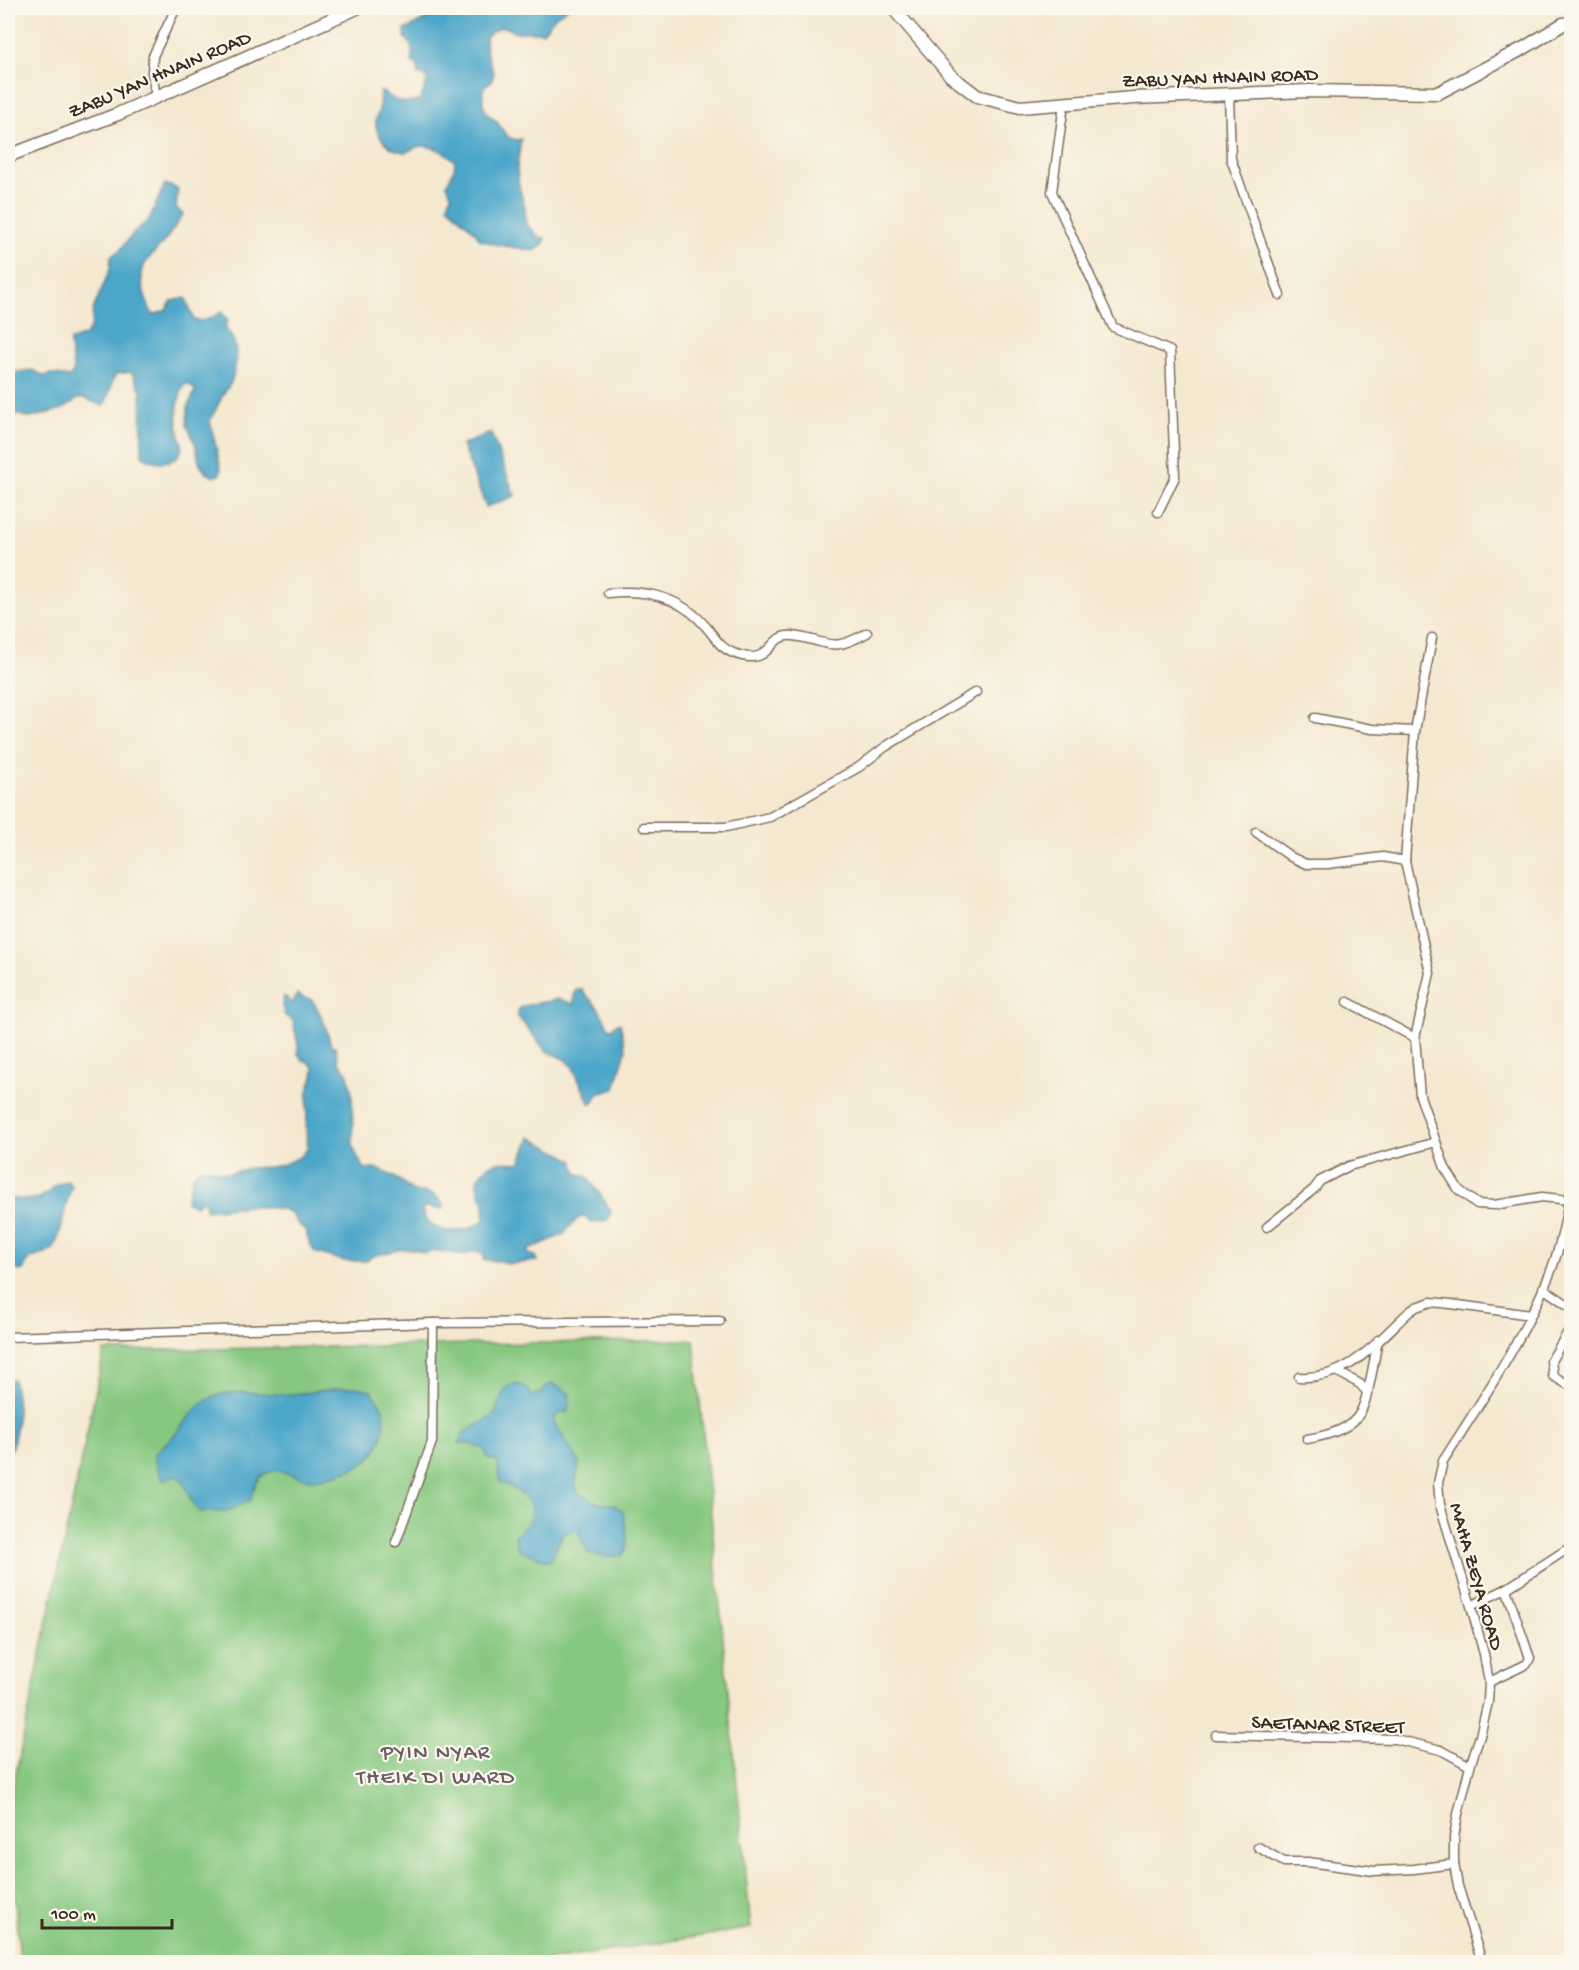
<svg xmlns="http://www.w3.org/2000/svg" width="1579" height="1970" font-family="'Gochi Hand',sans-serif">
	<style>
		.green { fill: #86c880; stroke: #60794f; stroke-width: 1.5 }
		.water { fill: #4ba6c9; stroke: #436874; stroke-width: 1.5 }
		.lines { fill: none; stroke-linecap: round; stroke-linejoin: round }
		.street-casing { stroke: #7c6c5c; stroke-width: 11 }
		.secondary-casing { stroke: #7c6c5c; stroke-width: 15 }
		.street { stroke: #fff; stroke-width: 8 }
		.secondary { stroke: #fff; stroke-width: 12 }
		.labels { text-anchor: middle; stroke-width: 4.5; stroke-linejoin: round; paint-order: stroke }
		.street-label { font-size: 20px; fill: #3b2a1e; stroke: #fbf7ec }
		.quarter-label { font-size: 22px; letter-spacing: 1.5px; fill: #6b5b65; stroke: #fbf7ec }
	</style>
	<rect width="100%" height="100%" fill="#fbf7ec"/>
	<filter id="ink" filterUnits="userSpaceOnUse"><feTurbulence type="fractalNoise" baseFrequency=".0167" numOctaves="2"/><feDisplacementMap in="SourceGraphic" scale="12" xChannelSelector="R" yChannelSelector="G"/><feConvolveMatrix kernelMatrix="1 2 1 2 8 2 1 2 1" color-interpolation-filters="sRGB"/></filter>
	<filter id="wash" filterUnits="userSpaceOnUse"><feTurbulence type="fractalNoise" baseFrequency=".008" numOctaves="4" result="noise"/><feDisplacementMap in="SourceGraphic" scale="24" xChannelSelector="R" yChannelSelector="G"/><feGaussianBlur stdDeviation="1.35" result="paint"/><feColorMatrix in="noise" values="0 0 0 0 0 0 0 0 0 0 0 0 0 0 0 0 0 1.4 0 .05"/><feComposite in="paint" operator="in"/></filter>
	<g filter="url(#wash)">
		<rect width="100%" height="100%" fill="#f5e8d0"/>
		<polygon class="green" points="694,1340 751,1928 538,1962 20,1962 8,1811 104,1351"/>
		<g class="water">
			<path d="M461,8H568L555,17L543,32H513L507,28L502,27L491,32L485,39L486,51L494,74L491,82L484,86C482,94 482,103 485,110C487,116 491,116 495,120C503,128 507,143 521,139L517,169L519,186L525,208L526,224L539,237L545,238L544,243L535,251L494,244L479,239L476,233L448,206L451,194L447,184L454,169L455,162C449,153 428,143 417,147C412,149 409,152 404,152C388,150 374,135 376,119C377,112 378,116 379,110C380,103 378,98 381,91C394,100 404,106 420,100L427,81L426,76L418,75L417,63H412C412,52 414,45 405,38V30L436,14Z"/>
			<path d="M165,184L178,189L176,208L183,214C176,225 169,237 160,246C155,252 149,257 145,264C137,279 146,302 153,315L165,311L172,301L186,298L194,320C204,323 213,317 221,312L228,320L225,327L234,341L237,359L231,383L224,393L210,421L221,469L220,474L214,477L205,472L199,462L195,443L187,425L188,407L195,390L189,384L184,385C177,397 176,419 179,433C180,437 183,443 182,447C179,466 153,465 142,455L141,390L131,372L116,374C109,384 113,393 103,406L84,398L78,399L63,409L30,418L8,412V383L13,380L17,372L32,370L44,376L51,374L69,377L73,373C74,361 69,349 70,340L84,336L91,328L93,310L110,269L111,256L120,250L135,231L148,221Z"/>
			<polygon points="491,433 515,496 486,507 462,445"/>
			<path d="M576,990H582L598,1008L610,1029H612L617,1023H620L626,1050L615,1089L598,1094L592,1104L589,1102L572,1066L564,1059L546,1051L518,1017C517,1012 518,1009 523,1006L559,999L574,1004V995Z"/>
			<path d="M297,994L304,998L311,999C322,1013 326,1028 331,1045L336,1047L338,1061L348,1074L352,1093L353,1144C354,1150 361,1166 366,1169C367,1169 374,1169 376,1169C384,1170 407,1184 412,1191C426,1192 437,1192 444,1207L441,1209L425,1207L422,1209C429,1238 468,1235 485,1219L483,1200L477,1185V1180L482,1172L491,1164L499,1162L520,1163L530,1137L573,1160L577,1173L588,1177L606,1203L611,1211L610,1217L606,1221L592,1223L585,1216L577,1219L563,1235L528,1250L529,1254L536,1256L537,1261L509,1264L501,1261L483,1260L484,1255C478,1251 473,1250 466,1255L434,1251L424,1253L416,1250L403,1249L373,1256L366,1261H343L315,1252L310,1245L305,1230L297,1223L291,1213L283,1209L247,1206L207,1210L205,1209V1202L202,1200L196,1205L186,1202L193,1175L199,1168H212L224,1173H230L249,1168L270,1167L282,1165L300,1157L308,1148L306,1131L308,1091L313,1077L314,1068L309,1062L303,1060L298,1054V1046L293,1020L285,1016L282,1006L284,996L293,1003Z"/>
			<path d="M68,1181L72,1186C63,1207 64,1232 52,1251L29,1259L24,1269L20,1271L8,1267V1198C18,1199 33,1202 43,1196C54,1190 51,1184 68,1181Z"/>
			<path d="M13,1379C19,1405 19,1434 8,1457V1382Z"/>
			<path d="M553,1384L570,1394L568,1412L558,1414L553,1420L579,1462L575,1485L578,1493L600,1504H613L623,1511C625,1524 631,1544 623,1555L605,1557L588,1553L577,1530L563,1533L552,1558L548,1561L520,1550L517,1547L515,1536L529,1522L532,1506C524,1494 514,1487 500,1482L497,1461L489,1459L484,1449L467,1443H459L462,1434L495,1415C499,1403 503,1380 521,1385C526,1387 529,1390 531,1395H536L543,1392L545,1386Z"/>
			<path d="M356,1387L371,1390C376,1398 383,1405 384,1414C387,1430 378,1454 364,1463C352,1470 325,1479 311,1479C295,1479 282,1466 267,1473C257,1477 252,1490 251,1500L226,1512H199C187,1499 190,1486 176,1475L162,1480L153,1455C160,1449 167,1443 173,1436C184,1425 191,1411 204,1402C229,1385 263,1396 291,1394C313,1393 334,1388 356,1387Z"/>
		</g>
	</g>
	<g filter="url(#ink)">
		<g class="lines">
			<g class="street-casing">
				<g id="street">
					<polyline points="1229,94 1231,159 1280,295"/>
					<polyline points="156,98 152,72 153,56 176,8"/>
					<polyline points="1064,104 1052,192 1113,327 1170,351 1175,477 1158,512"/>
					<path d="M608,593C645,589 682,597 707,628C715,637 720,648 733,653C774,669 767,632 793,636C830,641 829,654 867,633"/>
					<polyline points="1432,638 1415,731 1405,861 1430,973 1415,1038 1420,1096 1445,1168 1459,1190 1477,1204 1494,1205 1542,1197 1569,1200"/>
					<polyline points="1315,718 1372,729 1415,731"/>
					<polyline points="644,827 726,827 770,817 859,767 885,747 976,692"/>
					<polyline points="1256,832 1291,857 1306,864 1328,864 1383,857 1405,861"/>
					<polyline points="1348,1002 1415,1038"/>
					<polyline points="1267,1227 1314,1189 1320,1181 1349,1166 1436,1142"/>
					<polyline points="1543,1288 1572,1308"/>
					<polyline points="1572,1325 1551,1361 1553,1376 1572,1387"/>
					<polyline points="8,1337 433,1323 720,1321"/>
					<polyline points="1338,1372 1360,1384 1367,1392"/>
					<path d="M1299,1377C1349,1380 1375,1343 1409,1312L1416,1307L1431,1302L1451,1304L1531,1315"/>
					<path d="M1307,1439C1325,1436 1351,1430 1360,1413C1369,1398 1374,1359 1378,1340"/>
					<polyline points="396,1542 432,1442 433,1323"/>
					<polyline points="1471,1606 1506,1589 1572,1546"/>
					<polyline points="1489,1682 1527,1664 1530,1658 1506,1589"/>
					<polyline points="1216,1735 1395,1739 1441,1750 1470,1766"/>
					<polyline points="1258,1847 1284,1862 1308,1862 1374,1871 1414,1869 1454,1864"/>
					<path d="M1482,1962L1458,1886L1454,1864V1837L1458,1814L1470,1766L1480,1736L1488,1702L1489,1682L1484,1654L1471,1606L1440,1505L1438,1483L1443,1461C1480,1403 1519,1346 1546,1283C1560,1252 1566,1218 1572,1185"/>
				</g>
			</g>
			<g class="secondary-casing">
				<g id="secondary">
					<polyline points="893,8 951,76 977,96 1020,107 1134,98 1308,91 1438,93 1524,48 1563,24 1572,22"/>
					<polyline points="8,156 118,114 357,8"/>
				</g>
			</g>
			<use href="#street" class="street"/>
			<use href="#secondary" class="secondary"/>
		</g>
	</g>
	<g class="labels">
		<g class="street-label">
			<text transform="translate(159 73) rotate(-23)" y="7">ZABU YAN HNAIN ROAD</text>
			<text transform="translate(1220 76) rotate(-2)" y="7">ZABU YAN HNAIN ROAD</text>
			<text transform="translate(1478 1576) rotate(74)" y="7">MAHA ZEYA ROAD</text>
			<text transform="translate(1328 1723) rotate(2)" y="7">SAETANAR STREET</text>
		</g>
		<g class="quarter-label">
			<text x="436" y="1758">PYIN NYAR<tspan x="436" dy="25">THEIK DI WARD</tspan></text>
		</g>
	</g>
	<rect width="1579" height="1970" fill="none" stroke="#fbf7ec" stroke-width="30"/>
	<path d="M42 1919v9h130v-9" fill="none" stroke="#3b2a1e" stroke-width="3"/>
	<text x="51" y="1919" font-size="18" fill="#3b2a1e" stroke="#fbf7ec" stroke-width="4.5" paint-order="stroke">100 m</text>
</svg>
